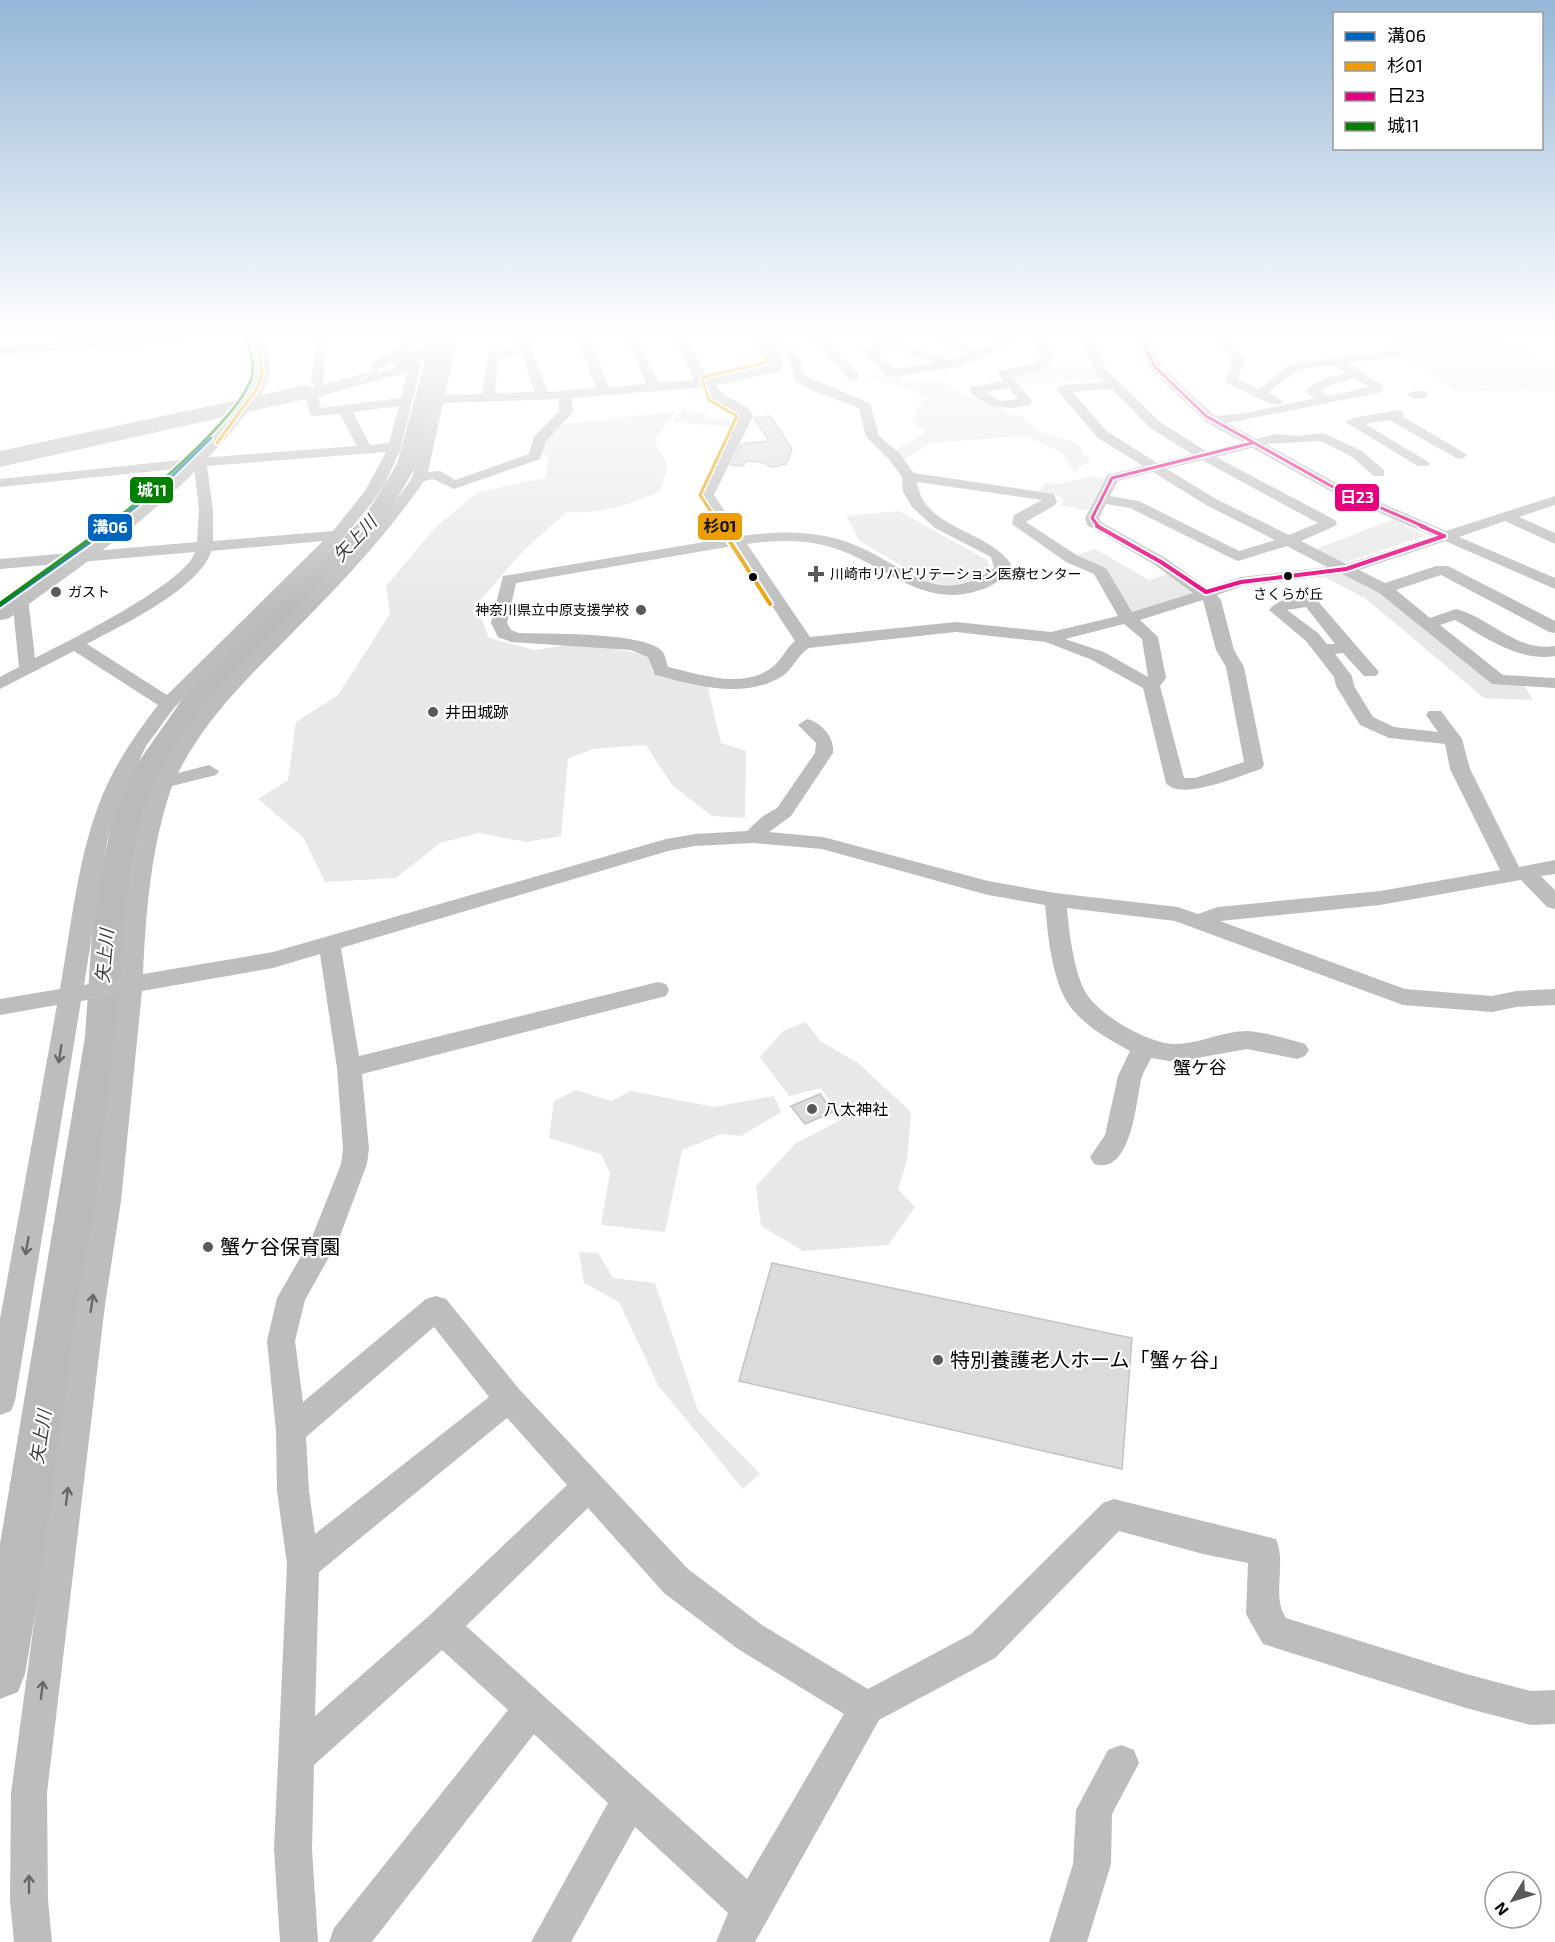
<svg xmlns="http://www.w3.org/2000/svg" width="1555" height="1942" font-family="'Exo 2','Noto Sans JP',sans-serif">
	<style>
		.green { fill: #e8e8e8 }
		.lines { fill: none; stroke-linecap: round; stroke-linejoin: round }
		.stream { stroke: #bababa; stroke-width: 3 }
		.river { fill: #bababa; fill-rule: evenodd }
		.building { fill: #dbdbdb; stroke: #c3c3c3; stroke-width: 1.5 }
		.primary-casing { stroke: #dbdbdb; stroke-width: 1 }
		.minor { fill: #bdbdbd; fill-rule: evenodd }
		.primary { fill: #bdbdbd; fill-rule: evenodd }
		.bus-1-far1-casing { stroke: #fff; stroke-width: 6 }
		.bus-1-casing { stroke: #fff; stroke-width: 8 }
		.bus-2-far1-casing { stroke: #fff; stroke-width: 6 }
		.bus-2-casing { stroke: #fff; stroke-width: 8 }
		.bus-3-far1-casing { stroke: #fff; stroke-width: 6 }
		.bus-3-casing { stroke: #fff; stroke-width: 8 }
		.bus-4-far1-casing { stroke: #fff; stroke-width: 6 }
		.bus-4-casing { stroke: #fff; stroke-width: 8 }
		.bus-1-far1 { stroke: #0065bd; stroke-width: 3 }
		.bus-1 { stroke: #0065bd; stroke-width: 4 }
		.bus-2-far1 { stroke: #eb9e00; stroke-width: 3 }
		.bus-2 { stroke: #eb9e00; stroke-width: 4 }
		.bus-3-far1 { stroke: #e5007d; stroke-width: 3 }
		.bus-3 { stroke: #e5007d; stroke-width: 4 }
		.bus-4-far1 { stroke: #008000; stroke-width: 3 }
		.bus-4 { stroke: #008000; stroke-width: 4 }
		.oneway { stroke: #686868 }
		.poi-dot { fill: #595959; stroke: #fff; stroke-width: 2 }
		.bus-dot { fill: #000; stroke: #fff; stroke-width: 2 }
		.labels { text-anchor: middle; stroke-width: 4.5; stroke-linejoin: round; paint-order: stroke }
		.far-poi-label { font-size: 14px; fill: #000; stroke: #fff; text-anchor: start }
		.bus-label { font-size: 14px; fill: #000; stroke: #fff }
		.poi-label { font-size: 16px; fill: #000; stroke: #fff; text-anchor: start }
		.water-label { font-size: 18px; font-style: italic; fill: #3d3d3d; stroke: #fff }
		.neighbourhood-label { font-size: 18px; fill: #000; stroke: #fff }
		.near-poi-label { font-size: 20px; fill: #000; stroke: #fff; text-anchor: start }
		.line-badge { stroke: #fff; stroke-width: 2 }
		.badge-label { font-size: 16px; text-anchor: middle; font-weight: bold; fill: #fff }
		.pale-badge-label { font-size: 16px; text-anchor: middle; font-weight: bold; fill: #111 }
	</style>
	<rect width="100%" height="100%" fill="#fff"/>
	<g class="green">
		<polygon points="1395,338 1488,338 1537,354 1402,350 1389,339"/>
		<polygon points="1403,356 1523,357 1555,362 1555,390 1458,392"/>
		<polygon points="1047,366 1093,366 1102,378 1016,386 1011,375"/>
		<polygon points="893,373 904,381 940,380 973,399 982,399 1012,415 1021,415 1037,431 1076,443 1091,462 1080,466 1079,470 1074,473 1063,453 1025,436 931,443 904,460 896,450 926,432 912,423 920,404 928,398 911,389 866,378"/>
		<polygon points="682,410 707,412 704,418 737,421 731,427 672,422"/>
		<path d="M677,411L654,440L668,467L659,492C628,505 601,514 567,512L524,550L476,605L489,638L535,650L580,643L648,655L651,659L652,671L658,675L707,684L721,743L746,751L745,818L712,816L672,785L646,745L592,749L568,759L561,836L526,842L479,833L440,843L396,878L325,882L303,837L258,799L288,780L296,722L338,695L390,614L386,586L435,528L478,492L545,478L549,459L537,447L562,424Z"/>
		<polygon points="1090,476 1104,479 1088,511 1061,505 1064,500 1057,495 1040,491 1045,483 1062,484"/>
		<polygon points="899,511 987,560 990,568 978,579 952,586 928,582 860,541 846,516"/>
		<polygon points="1394,519 1425,536 1343,563 1313,550"/>
		<polygon points="1095,549 1149,580 1172,573 1196,594 1136,613 1127,611 1103,568 1074,556"/>
		<polygon points="1346,574 1383,593 1493,683 1524,685 1533,700 1484,698 1365,598 1322,576"/>
		<polygon points="806,1022 820,1041 858,1063 911,1112 907,1161 898,1189 915,1207 888,1245 803,1251 761,1226 756,1186 795,1144 842,1119 821,1088 789,1096 760,1057 783,1031"/>
		<polygon points="576,1090 611,1101 631,1091 714,1107 774,1096 781,1112 741,1136 721,1134 682,1150 665,1232 601,1225 610,1173 601,1154 549,1138 554,1101"/>
		<polygon points="579,1252 598,1253 613,1278 655,1283 698,1411 760,1474 743,1489 658,1385 619,1302 584,1283"/>
	</g>
	<g class="lines">
		<polyline class="stream" points="307,391 378,371"/>
		<g class="river">
			<polygon points="431,338 449,338 417,464 385,520 202,709 165,764 143,813 131,872 124,934 119,1037 56,1492 25,1674 18,1692 0,1699 0,1544 85,1037 92,934 101,872 114,813 137,764 184,697 365,516 397,464 426,358 398,367 389,362 392,358 429,345"/>
			<polygon points="307,385 316,391 314,395 0,463 0,451"/>
		</g>
	</g>
	<g class="building">
		<polygon points="770,416 792,449 786,464 772,467 761,462 746,461 743,466 731,465 741,444 769,441 754,418"/>
		<polygon points="820,1094 833,1112 805,1124 791,1106"/>
		<polygon points="772,1263 1132,1338 1122,1469 739,1381"/>
	</g>
	<g class="lines">
		<g class="primary-casing">
			<path id="primary" d="M245,338H263C266,351 272,365 268,378C263,397 247,413 235,427C172,505 89,560 9,618L0,620V602C79,547 159,493 221,419C232,407 245,394 250,378C254,365 249,351 245,338Z"/>
		</g>
		<g class="minor">
			<polygon points="133,338 188,338 182,342 0,355 0,347"/>
			<polygon points="316,338 328,338 323,383 317,387 311,383"/>
			<path d="M409,338H422C412,350 387,372 371,369V363L398,348Z"/>
			<path d="M446,338H458L445,395L482,394L489,351L519,349L517,343L521,338L533,339L529,344L548,392L596,388L577,338H589L609,387L646,384L627,338H639L658,383L694,380L675,338H687L707,379L769,366L768,354L754,338C785,337 798,345 805,376L870,403L879,436L898,452L914,473L1054,494L1057,502L1055,505L1026,522L1078,556L1106,568L1132,612L1193,593L1155,565L1087,525L1085,518L1107,475L1143,466L1098,438L1056,389L1062,385L1105,382L1094,370L1080,338H1092L1106,369L1160,422L1206,451L1242,442L1207,423L1151,370L1135,338H1147L1160,365L1215,416L1245,413L1316,398L1307,394V388L1323,379L1347,373L1334,365L1300,369L1268,392L1282,401L1281,404H1271L1227,383L1225,380L1233,360L1212,338H1225L1243,356L1245,359L1238,379L1259,389L1292,363L1400,350L1402,353L1396,357L1348,363L1383,386V392L1227,423L1256,439L1275,434L1297,436L1323,433L1362,451L1384,470V476H1374L1352,457L1321,441L1266,444L1338,484L1446,531L1555,496V505L1519,517L1555,533V544L1505,521L1459,537L1555,578V589L1445,541L1359,570L1385,583L1436,566H1448L1555,621V633L1549,632L1441,575L1396,590L1430,618L1456,609C1491,618 1516,652 1555,646V656C1518,662 1485,637 1455,620L1440,625L1503,675L1555,678V688L1492,684L1378,592L1342,574L1243,586L1217,595L1221,600L1234,650L1244,667L1264,765L1261,769C1242,775 1180,802 1166,783L1143,688L1092,660L1046,642L956,632L809,648C797,655 793,670 781,677C742,700 695,685 655,675L648,657L631,650L511,642L498,637L491,623L503,576L728,538L700,495L739,414L709,398L704,387L572,398L573,412L546,441L540,459L454,489L433,479L424,481C386,536 340,585 293,632C250,676 206,717 178,773L209,765L219,771L216,775L172,786C151,847 146,910 143,974L273,952L666,839L695,834L747,831L763,816L777,808L815,753L816,743L798,725L807,719C822,723 835,738 833,753L791,816L769,832L823,837L988,881L1055,893L1178,907L1198,914L1218,907L1380,891L1500,870L1450,769L1445,744L1389,738L1360,725L1336,686L1334,677L1306,641L1269,610C1278,598 1301,595 1316,599L1379,672L1376,676H1364L1343,653L1335,654L1352,676L1354,686L1373,717L1394,727L1438,732L1426,715L1429,711H1441L1462,739L1470,769L1519,867L1555,860V874L1541,876L1555,890V909L1547,907L1521,880L1380,905L1220,921L1405,989L1492,996L1516,991L1555,989V1005L1516,1007L1492,1012L1403,1005L1175,921L1067,908C1069,932 1074,973 1086,993C1100,1016 1149,1044 1175,1044C1199,1044 1223,1031 1247,1031C1265,1032 1288,1039 1305,1044L1309,1050L1305,1056L1297,1059L1247,1049L1175,1062L1151,1058C1148,1065 1143,1072 1141,1080C1136,1103 1131,1176 1094,1164L1090,1157L1105,1135L1118,1076L1130,1051C1108,1039 1079,1023 1066,1000C1051,973 1048,935 1045,905L988,895L822,849L753,843L695,846L668,851L341,948L359,1056L658,982L666,984L669,990L666,996L658,998L362,1074L369,1149L367,1164L338,1241L305,1300L295,1341L303,1402L426,1299L436,1296L446,1299L519,1389L688,1569L762,1625L868,1689L971,1634L1103,1503L1114,1499L1276,1539C1287,1564 1271,1596 1286,1618L1466,1674L1531,1691L1555,1690V1724L1531,1725L1466,1708L1263,1644L1246,1614L1248,1563L1203,1554L1119,1531L995,1658L879,1720L755,1942H716L728,1913L635,1827L571,1942H531L608,1803L534,1734L372,1942H329L334,1928L508,1710L442,1650L314,1765L312,1849L318,1942H280L274,1849L287,1564L277,1491L276,1431L267,1341L277,1298L312,1237L341,1164L343,1149L337,1068L320,954L273,968L142,991L121,1201L105,1305L47,1793L48,1900L52,1942H14L10,1900L11,1793L77,1305L95,1201L119,995L81,1001L15,1401L11,1411L0,1415V1319L57,1005L0,1015V999L60,989C71,928 77,862 99,804C113,767 134,736 158,705L74,651L0,689V677L19,667L12,598L14,595H26L28,598L35,658C67,642 186,583 195,552L0,569V559L197,542L199,510L194,467L0,487V479L200,458L357,446L340,414L311,416L306,399L0,467V459L226,411L366,377L415,361L421,365L400,451L385,483L371,504L343,538L174,708L146,746L119,803L107,842L84,985L120,978L125,902L142,816L154,782L170,752L212,694L386,515L412,478ZM777,349L789,359L795,381L811,390L859,408L866,437L888,458L902,477L903,492L912,507L935,528L991,557L994,568C934,612 903,561 847,542C813,530 777,531 742,536L714,495L753,416C747,400 723,401 716,385L777,372L783,365ZM522,356L535,392L495,393L499,357ZM407,372L401,398L321,408L318,397ZM1355,378L1368,387L1329,396L1321,391L1331,385ZM1112,389L1150,428L1192,454L1157,463L1108,432L1072,392ZM559,399V411L534,437L529,454L455,480L440,471L428,472L443,403ZM399,406L389,443L370,445L353,412ZM1252,448L1328,490L1432,536L1346,564L1301,541L1335,526L1337,523L1335,520L1216,457ZM386,452L365,491L333,531L213,541V510L207,466ZM1202,460L1318,523L1289,535L1216,499L1167,469ZM1153,472L1206,505L1275,540L1239,551L1139,501L1110,496L1118,481ZM917,482L1042,500L1014,515L1012,524L1066,562L1094,574L1118,616L1051,632L956,622L810,637L747,544C776,540 806,539 834,548C884,564 924,610 980,590C991,587 1003,579 1010,570L1011,564C988,530 923,529 917,482ZM1106,504L1130,508L1233,559L1238,561L1287,546L1327,567L1241,577L1207,588L1167,559L1101,522L1099,518ZM323,541L167,695L87,644C120,626 201,588 211,551ZM733,546L795,641C785,649 781,662 770,669C739,689 700,674 668,667C666,662 666,655 661,650C641,632 548,634 519,633L511,630L507,623L516,583ZM1203,600L1216,650L1226,667L1244,762L1195,778H1184L1160,686L1166,678L1158,637L1140,620ZM1306,607L1335,644H1327L1318,633L1287,610ZM1124,624L1142,639L1148,677L1104,652L1065,639ZM434,1327L489,1397L315,1534L309,1491L306,1437ZM507,1418L567,1485L430,1615L315,1716L319,1572ZM588,1508L664,1593L738,1649L844,1714L747,1879L466,1626Z"/>
			<polygon points="811,338 824,338 858,374 858,380 850,380"/>
			<path d="M874,338H904L899,342L951,360L969,354L929,338H946L980,350L998,342L990,338H1008L1015,342L962,366L890,377L886,376L862,350L877,342ZM888,346L935,363L893,369L876,351Z"/>
			<path d="M1033,338H1045L1053,359L1044,369L1012,376L1032,401L1031,404C1005,411 992,409 970,393V387L1003,381L998,374L1000,371L1036,363L1041,358ZM1009,388L1018,399L1001,401L986,392Z"/>
			<polygon points="1422,391 1427,392 1427,398 1414,399 1408,395 1409,392"/>
			<polygon points="1398,410 1403,411 1403,417 1468,455 1461,459 1456,458 1389,420 1365,424 1430,463 1428,466 1418,466 1345,422 1352,418"/>
			<polygon points="1121,1745 1134,1750 1139,1763 1112,1814 1111,1864 1087,1942 1049,1942 1073,1864 1076,1810 1108,1750"/>
		</g>
		<use href="#primary" class="primary"/>
		<g class="bus-1-far1-casing">
			<polyline id="bus-1-far1" points="110,527 163,485 211,438"/>
		</g>
		<g class="bus-1-casing">
			<polyline id="bus-1" points="0,605 112,526"/>
		</g>
		<g class="bus-2-far1-casing">
			<g id="bus-2-far1">
				<polyline points="217,443 258,387 262,372 257,338"/>
				<polyline points="721,527 700,495 737,416 709,400 702,380 707,376 769,362 755,343"/>
			</g>
		</g>
		<g class="bus-2-casing">
			<polyline id="bus-2" points="720,526 770,604"/>
		</g>
		<g class="bus-3-far1-casing">
			<g id="bus-3-far1">
				<polyline points="1141,338 1155,367 1206,416 1333,487 1425,527"/>
				<polyline points="1099,527 1092,518 1112,478 1252,443"/>
			</g>
		</g>
		<g class="bus-3-casing">
			<g id="bus-3">
				<polyline points="1097,526 1161,562 1206,592 1241,582 1346,569 1444,536"/>
				<polyline points="1421,526 1444,536"/>
			</g>
		</g>
		<g class="bus-4-far1-casing">
			<path id="bus-4-far1" d="M106,527C140,501 242,416 252,376C255,364 250,351 247,340"/>
		</g>
		<g class="bus-4-casing">
			<polyline id="bus-4" points="0,604 108,526"/>
		</g>
		<use href="#bus-1-far1" class="bus-1-far1"/>
		<use href="#bus-1" class="bus-1"/>
		<use href="#bus-2-far1" class="bus-2-far1"/>
		<use href="#bus-2" class="bus-2"/>
		<use href="#bus-3-far1" class="bus-3-far1"/>
		<use href="#bus-3" class="bus-3"/>
		<use href="#bus-4-far1" class="bus-4-far1"/>
		<use href="#bus-4" class="bus-4"/>
	</g>
	<defs><path id="oneway-shaft" d="M-6 0H5M1.5-3L5.5 0L1.5 3" fill="none" stroke-width="1.6" stroke-linecap="round" stroke-linejoin="round" transform="scale(1.5)"/></defs>
	<g class="oneway">
		<use href="#oneway-shaft" transform="translate(60 1054) rotate(99)"/>
		<use href="#oneway-shaft" transform="translate(27 1246) rotate(100)"/>
		<use href="#oneway-shaft" transform="translate(92 1303) rotate(-81)"/>
		<use href="#oneway-shaft" transform="translate(67 1496) rotate(-83)"/>
		<use href="#oneway-shaft" transform="translate(42 1690) rotate(-83)"/>
		<use href="#oneway-shaft" transform="translate(29 1884) rotate(-90)"/>
	</g>
	<linearGradient id="sky" x2="0" y2="1"><stop stop-color="#95b6d6"/><stop offset="0.55" stop-color="#fff"/><stop offset="1" stop-color="#fff" stop-opacity="0"/></linearGradient>
	<rect width="1555" height="610" fill="url(#sky)"/>
	<g class="poi-dot">
		<path d="M813 565h6v6h6v6h-6v6h-6v-6h-6v-6h6z"/>
		<circle cx="56" cy="592" r="6"/>
		<circle cx="641" cy="610" r="6"/>
		<circle cx="433" cy="712" r="6"/>
		<circle cx="812" cy="1109" r="6"/>
		<circle cx="208" cy="1247" r="6"/>
		<circle cx="938" cy="1360" r="6"/>
	</g>
	<g class="bus-dot">
		<circle cx="1288" cy="576" r="5"/>
		<circle cx="753" cy="577" r="5"/>
	</g>
	<g class="labels">
		<g class="far-poi-label">
			<text x="830" y="579">川崎市リハビリテーション医療センター</text>
			<text x="68" y="597">ガスト</text>
			<text x="629" y="615" text-anchor="end">神奈川県立中原支援学校</text>
		</g>
		<g class="bus-label">
			<text x="1288" y="599">さくらが丘</text>
		</g>
		<g class="poi-label">
			<text x="445" y="718">井田城跡</text>
			<text x="824" y="1115">八太神社</text>
		</g>
		<g class="water-label">
			<text transform="translate(355 539) rotate(-47)" y="6">矢上川</text>
			<text transform="translate(105 956) rotate(-85)" y="6">矢上川</text>
			<text transform="translate(41 1437) rotate(-81)" y="6">矢上川</text>
		</g>
		<g class="neighbourhood-label">
			<text x="1200" y="1074">蟹ケ谷</text>
		</g>
		<g class="near-poi-label">
			<text x="220" y="1254">蟹ケ谷保育園</text>
			<text x="950" y="1367">特別養護老人ホーム「蟹ヶ谷」</text>
		</g>
	</g>
	<g class="line-badge">
		<rect x="129" y="476" width="45" height="28" rx="6" fill="#008000"/>
		<rect x="1334" y="483" width="46" height="29" rx="6" fill="#e5007d"/>
		<rect x="697" y="512" width="46" height="29" rx="6" fill="#eb9e00"/>
		<rect x="87" y="513" width="46" height="29" rx="6" fill="#0065bd"/>
	</g>
	<g class="badge-label">
		<text x="152" y="496">城11</text>
		<text x="1357" y="503">日23</text>
		<text x="110" y="533">溝06</text>
	</g>
	<g class="pale-badge-label">
		<text x="720" y="532">杉01</text>
	</g>
	<rect x="1333" y="12" width="210" height="138" fill="#ffffff" stroke="#999999" stroke-width="1.5"/>
	<rect x="1345" y="32" width="30" height="9" fill="#0065bd" stroke="#999999" stroke-width="1.5"/>
	<text x="1387" y="42" font-size="18" fill="#000000">溝06</text>
	<rect x="1345" y="62" width="30" height="9" fill="#eb9e00" stroke="#999999" stroke-width="1.5"/>
	<text x="1387" y="72" font-size="18" fill="#000000">杉01</text>
	<rect x="1345" y="92" width="30" height="9" fill="#e5007d" stroke="#999999" stroke-width="1.5"/>
	<text x="1387" y="102" font-size="18" fill="#000000">日23</text>
	<rect x="1345" y="122" width="30" height="9" fill="#008000" stroke="#999999" stroke-width="1.5"/>
	<text x="1387" y="132" font-size="18" fill="#000000">城11</text>
	<g transform="translate(1513 1900) rotate(232)"><circle r="28" fill="#ffffff" stroke="#999999" stroke-width="1.5"/>
	<path d="M0-4.5L10 22L0 15L-10 22Z" fill="#595959"/>
	<text y="-9" font-size="16" font-weight="bold" text-anchor="middle" fill="#000000">N</text>
	</g>
</svg>
